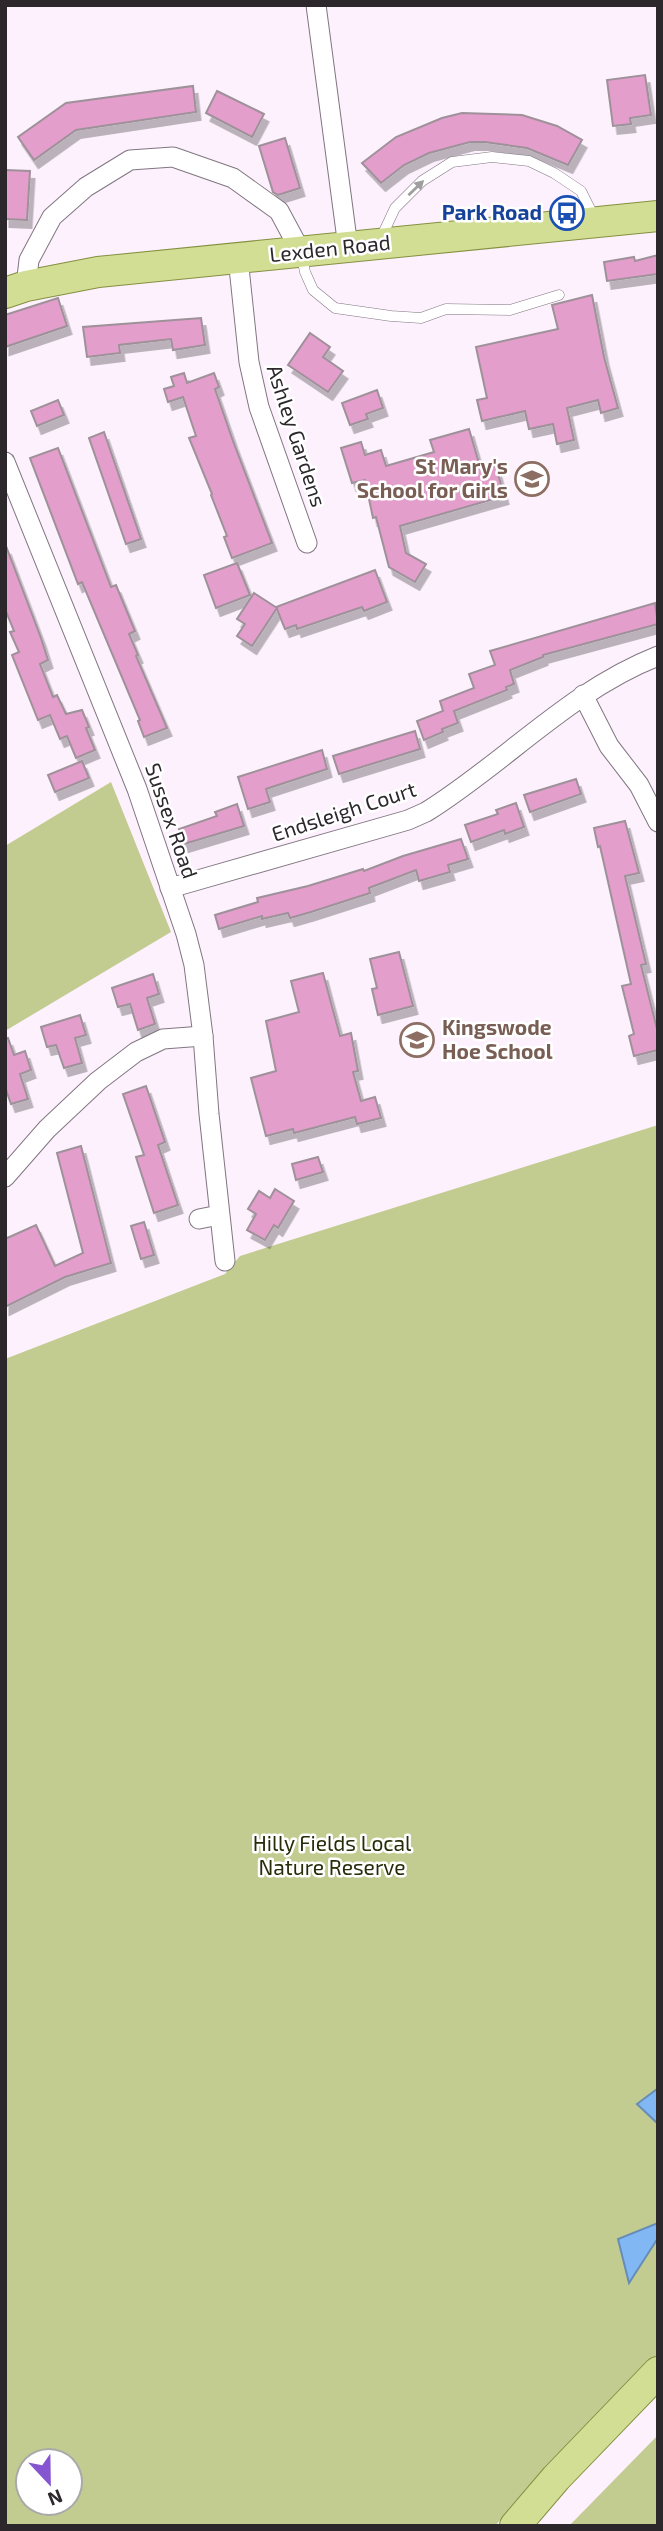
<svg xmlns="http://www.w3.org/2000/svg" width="663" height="2531" font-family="'Exo 2',sans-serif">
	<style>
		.green { fill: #c2cb90; fill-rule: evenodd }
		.water { fill: #81b8f3; stroke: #678cb7; stroke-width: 2 }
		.building { fill: #e49ecc; stroke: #9e9199; stroke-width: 2; filter: url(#shadow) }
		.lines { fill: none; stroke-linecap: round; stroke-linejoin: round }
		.lane-casing { stroke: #807680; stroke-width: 11 }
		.street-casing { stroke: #807680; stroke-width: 21 }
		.primary-casing { stroke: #849040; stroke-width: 32 }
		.lane { stroke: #fff; stroke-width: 10 }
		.street { stroke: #fff; stroke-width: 19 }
		.primary { stroke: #d2de94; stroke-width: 30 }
		.oneway { fill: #a09ea0 }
		.labels { text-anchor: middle; stroke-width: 5; stroke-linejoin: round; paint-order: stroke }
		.transit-label { font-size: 21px; font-weight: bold; fill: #164399; stroke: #fff; text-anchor: end }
		.street-label { font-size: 21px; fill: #2b272b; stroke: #fff }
		.education-label { font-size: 21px; font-weight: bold; fill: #785e54; stroke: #fff; text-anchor: end }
		.park-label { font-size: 21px; fill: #282c09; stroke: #fff }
	</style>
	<defs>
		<filter id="shadow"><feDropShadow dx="4.5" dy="8" stdDeviation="0" flood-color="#0004"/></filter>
	</defs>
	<rect width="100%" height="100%" fill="#fdf1fd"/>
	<g class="green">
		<polygon points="111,782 171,932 5,1031 5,846"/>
		<path d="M658,1125V2362L507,2523L502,2518L495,2526H5V1359L225,1274L240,1256ZM28,2461H70V2503H28Z"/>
		<polygon points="658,2435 658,2526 569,2526"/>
	</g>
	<g class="water">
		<polygon points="658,2061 658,2123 657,2123 637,2104 657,2089"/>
		<polygon points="658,2223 658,2238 629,2283 618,2239"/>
	</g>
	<g class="building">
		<polygon points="645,75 651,115 630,118 631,124 613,126 607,80"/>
		<polygon points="193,86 196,112 76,130 34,160 18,137 66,103"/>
		<polygon points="217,91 264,114 252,137 206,113"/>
		<polygon points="462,113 522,115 557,126 582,140 568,165 527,148 485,142 470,142 429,153 404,165 381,183 362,163 396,137 442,118"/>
		<polygon points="285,138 300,188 278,195 273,192 259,146"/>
		<polygon points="5,170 30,171 27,220 5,219"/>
		<polygon points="658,255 658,274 607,281 604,262 634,257 635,261"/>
		<polygon points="592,295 604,357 618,408 601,413 598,400 567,408 574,440 557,444 553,424 529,429 525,411 482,421 477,400 487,398 476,347 558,329 552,305"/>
		<polygon points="58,298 67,326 5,347 5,315"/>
		<polygon points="201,318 205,345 173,350 171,339 119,345 120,353 87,357 83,327"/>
		<polygon points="310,333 330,347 323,357 343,371 328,392 288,365"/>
		<polygon points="184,373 187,383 214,373 219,387 215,389 233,441 272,543 232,558 224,537 227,536 211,495 212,494 189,438 196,436 183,397 168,402 164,389 174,386 171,377"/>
		<polygon points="377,390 383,408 366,414 368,419 350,425 342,403"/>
		<polygon points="58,400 64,415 37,426 31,411"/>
		<polygon points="469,429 481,470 496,466 504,496 400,526 406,553 426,564 415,582 389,567 376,517 373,518 365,480 352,483 341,448 361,442 365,455 381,450 386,466 434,452 430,440"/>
		<polygon points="104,432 141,539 126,544 89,438"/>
		<polygon points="58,448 111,587 116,585 135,631 129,634 138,655 136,656 167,728 144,737 138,721 140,720 82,582 78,584 30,458"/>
		<polygon points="6,546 41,638 48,660 40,664 53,697 57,695 66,714 82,710 89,727 86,728 95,750 76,758 67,736 60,739 50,715 38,720 12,655 19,652 10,632 14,631 5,609"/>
		<polygon points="237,563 250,595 216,608 204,575"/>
		<polygon points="375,570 387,602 364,611 362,607 297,629 296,625 285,629 276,607"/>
		<polygon points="254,593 277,608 252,646 237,636 245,624 237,619"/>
		<polygon points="655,603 658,624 543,655 543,657 510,670 514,684 506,687 507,690 454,711 458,723 442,729 443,732 424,740 417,721 443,711 440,701 474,688 469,674 495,665 490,651"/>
		<polygon points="415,731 420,749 339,774 333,756"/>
		<polygon points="322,750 327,769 266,789 270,802 248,809 238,777"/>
		<polygon points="82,761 89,778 55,792 48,775"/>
		<polygon points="576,779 581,794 530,812 524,795"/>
		<polygon points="516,803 524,827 505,834 504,830 471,842 465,825 498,814 496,810"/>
		<polygon points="237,804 244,826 184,844 179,829 217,816 215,812"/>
		<polygon points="625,821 639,873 625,876 646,964 641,965 658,1033 658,1050 634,1056 629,1036 634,1034 622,986 631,984 600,846 598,847 594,828"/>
		<polygon points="461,839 468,859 448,865 450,872 419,881 416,870 369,888 370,893 311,912 290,918 288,913 262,919 262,916 219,929 215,915 258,902 257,898 308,886 363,869 364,871 403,856"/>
		<polygon points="399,952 413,1006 378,1015 372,989 377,988 370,959"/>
		<polygon points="323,973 340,1036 351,1033 358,1071 353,1072 361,1101 375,1097 381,1118 357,1124 355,1117 294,1133 293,1129 266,1136 251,1078 276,1071 266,1021 299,1012 291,981"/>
		<polygon points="153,974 159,994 147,998 155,1024 138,1030 130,1004 118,1007 112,988"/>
		<polygon points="80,1015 86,1035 75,1038 82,1063 64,1068 56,1045 47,1047 41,1027"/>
		<polygon points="8,1038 14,1055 25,1051 31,1070 20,1074 28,1099 11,1104 5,1087 5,1039"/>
		<polygon points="146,1086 165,1142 158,1145 178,1205 154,1213 136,1157 144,1155 123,1094"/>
		<polygon points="81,1146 111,1263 65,1277 5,1307 5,1239 36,1225 55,1266 83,1253 57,1153"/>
		<polygon points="318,1157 323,1172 296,1180 292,1164"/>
		<polygon points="275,1189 294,1201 278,1228 274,1225 265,1240 247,1230 256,1214 248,1209 259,1191 270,1198"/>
		<polygon points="144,1222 154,1255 141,1259 131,1226"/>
	</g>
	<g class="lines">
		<g class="lane-casing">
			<g id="lane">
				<polyline points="380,240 395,208 422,181 452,162 492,157 529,161 554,173 581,191 594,217"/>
				<polyline points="302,256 305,272 313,290 335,308 391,316 421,318 446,309 510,310 559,295"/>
			</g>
		</g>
		<g class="street-casing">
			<g id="street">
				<polyline points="316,5 348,247"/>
				<polyline points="238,258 249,362 259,407 307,543"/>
				<polyline points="26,286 29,260 52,217 86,187 130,160 173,157 233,178 279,211 301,252"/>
				<polyline points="5,462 137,789 186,934 194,965 203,1036 209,1114 225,1261"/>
				<polyline points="583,695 609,746 639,785 658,822"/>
				<path d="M170,888L408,820L426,812C505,763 569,691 658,656"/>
				<polyline points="5,1177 47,1129 98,1081 136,1052 163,1039 203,1036"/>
				<polyline points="199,1219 219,1215"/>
			</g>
		</g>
		<g class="primary-casing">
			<g id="primary">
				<polyline points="5,293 26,286 98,272 658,216"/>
				<polyline points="515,2526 556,2478 658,2372"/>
			</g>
		</g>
		<use href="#lane" class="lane"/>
		<use href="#street" class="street"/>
		<use href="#primary" class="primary"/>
	</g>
	<defs><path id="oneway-solid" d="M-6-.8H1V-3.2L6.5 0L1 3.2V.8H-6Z" transform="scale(1.75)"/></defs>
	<use class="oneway" href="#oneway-solid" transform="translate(416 188) rotate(-44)"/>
	<defs>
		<g id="bus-ring" transform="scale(1.75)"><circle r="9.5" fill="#fff" stroke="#1a4fb4" stroke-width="1.5"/><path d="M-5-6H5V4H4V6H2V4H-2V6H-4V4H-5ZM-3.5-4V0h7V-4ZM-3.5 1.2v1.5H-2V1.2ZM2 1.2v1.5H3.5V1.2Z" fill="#1a4fb4"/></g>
		<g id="school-ring" transform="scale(1.75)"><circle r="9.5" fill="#fff" stroke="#8d6e63" stroke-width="1.5"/><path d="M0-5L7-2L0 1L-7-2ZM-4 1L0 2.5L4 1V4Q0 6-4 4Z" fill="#8d6e63"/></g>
	</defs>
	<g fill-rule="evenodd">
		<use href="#bus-ring" x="567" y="213"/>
		<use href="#school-ring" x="532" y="479"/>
		<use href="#school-ring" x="417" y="1040"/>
	</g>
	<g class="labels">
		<g class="transit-label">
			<text x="542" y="220">Park Road</text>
		</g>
		<g class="street-label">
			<text transform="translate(330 249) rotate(-6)" y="7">Lexden Road</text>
			<text transform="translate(296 436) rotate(72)" y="7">Ashley Gardens</text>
			<text transform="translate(344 812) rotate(-18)" y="7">Endsleigh Court</text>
			<text transform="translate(171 821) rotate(71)" y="7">Sussex Road</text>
		</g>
		<g class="education-label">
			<text x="508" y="474">St Mary's<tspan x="508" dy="24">School for Girls</tspan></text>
			<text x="442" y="1035" text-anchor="start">Kingswode<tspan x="442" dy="24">Hoe School</tspan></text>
		</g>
		<g class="park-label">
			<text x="332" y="1851">Hilly Fields Local<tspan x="332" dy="24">Nature Reserve</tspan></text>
		</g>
	</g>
	<rect width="663" height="2531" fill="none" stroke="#2b272b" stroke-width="14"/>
	<g transform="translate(49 2482) rotate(158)"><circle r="33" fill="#ffffff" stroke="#aaa9aa" stroke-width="2"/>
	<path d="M0-5L12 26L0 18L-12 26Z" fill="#8556cf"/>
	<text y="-10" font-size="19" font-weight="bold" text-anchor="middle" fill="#2b272b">N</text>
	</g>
</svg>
